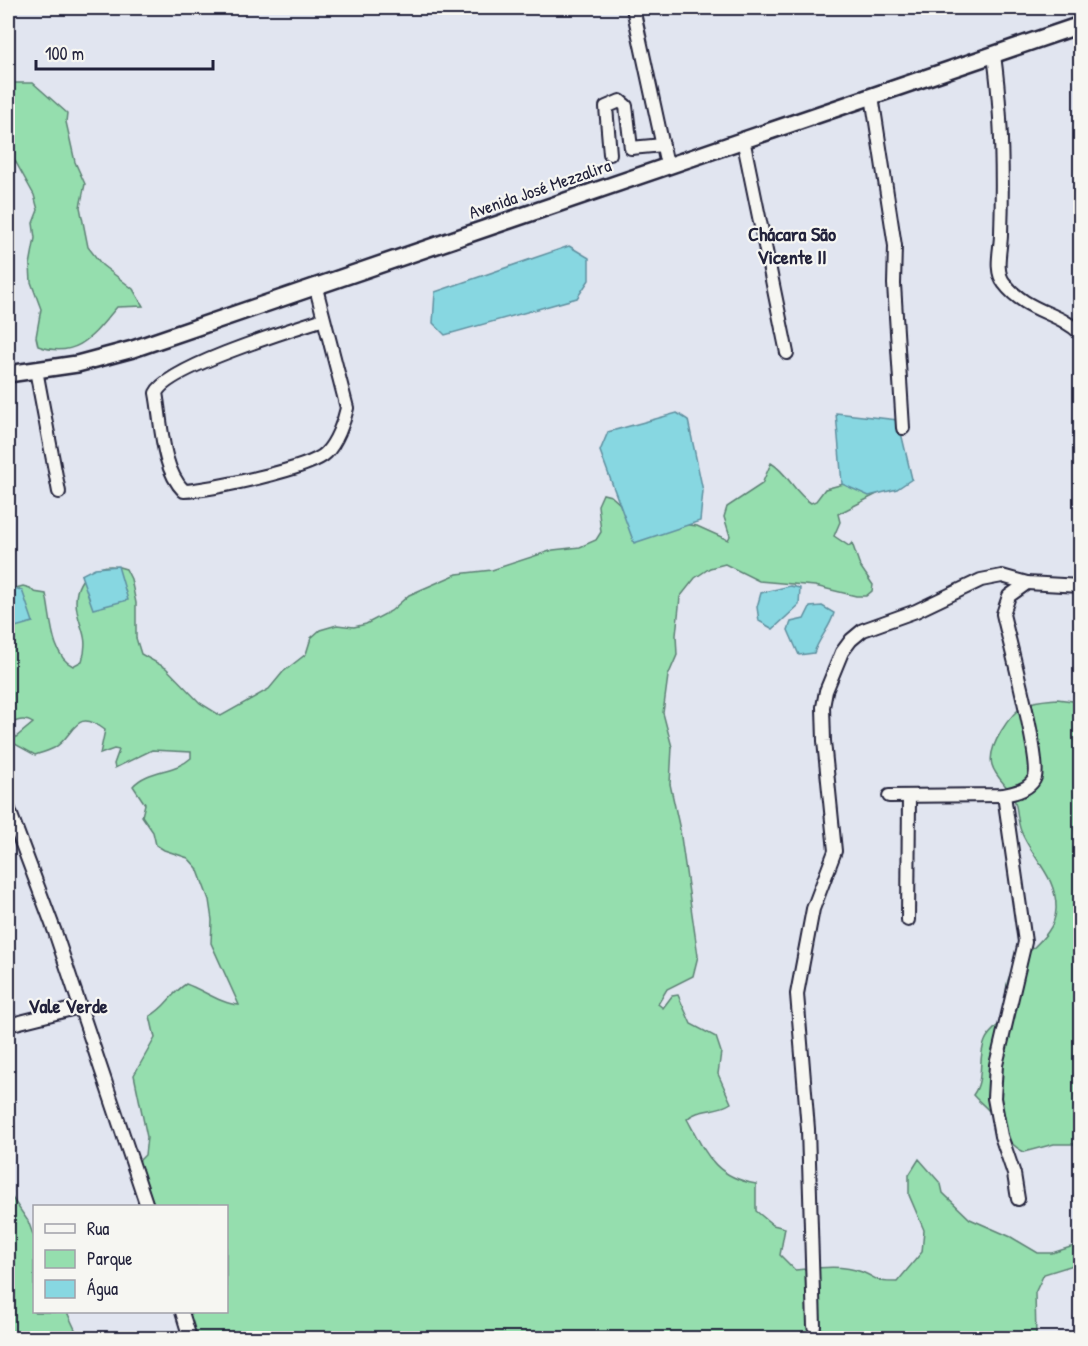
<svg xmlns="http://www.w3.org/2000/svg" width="1088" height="1346" font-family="'Patrick Hand',sans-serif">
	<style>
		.green { fill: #95deae; stroke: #5c8074; stroke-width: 1.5 }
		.water { fill: #87d7e1; stroke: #5f8f9f; stroke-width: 1.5 }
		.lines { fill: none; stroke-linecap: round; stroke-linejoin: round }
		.minor-casing { stroke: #22223b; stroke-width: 16 }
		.major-casing { stroke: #22223b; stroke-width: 20 }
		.minor { stroke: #f6f6f2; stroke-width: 12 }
		.major { stroke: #f6f6f2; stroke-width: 15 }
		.labels { text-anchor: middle; stroke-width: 4.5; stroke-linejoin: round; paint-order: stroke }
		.street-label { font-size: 18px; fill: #22223b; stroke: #f6f6f2 }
		.neighbourhood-label { font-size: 20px; font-weight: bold; fill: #22223b; stroke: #f6f6f2 }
	</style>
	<rect width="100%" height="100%" fill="#e1e5f0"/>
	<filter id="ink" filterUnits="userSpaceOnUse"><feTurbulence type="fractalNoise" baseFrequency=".0167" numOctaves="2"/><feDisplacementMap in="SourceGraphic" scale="12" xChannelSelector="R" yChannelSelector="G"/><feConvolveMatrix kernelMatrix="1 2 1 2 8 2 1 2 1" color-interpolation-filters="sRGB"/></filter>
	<g filter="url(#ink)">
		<g class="green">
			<path d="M13,83H33L67,113L66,122L75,162L85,184L80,207L88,247L102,265L133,289L143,306L117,307C94,334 78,360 38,346L36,337L41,309L31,282L30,265L35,238L33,223L38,210L34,195L8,148V86Z"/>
			<path d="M771,463C788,473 794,493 811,503L816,501L825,489L855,481L879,493L838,514L840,522L834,536L849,546L852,543L860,566L873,585L872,591L866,596H856L815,586L759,581L725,564L710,568L695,578L680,597L676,635L677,655L668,676L663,713L672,747L670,784L680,830L698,956L693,976L667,989L658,1004L663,1008L672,996L678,995L691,1024L716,1037L721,1052L718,1074L731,1103C718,1112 698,1108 687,1119C706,1154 715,1177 756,1184V1211L773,1225L785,1228L780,1255L795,1270C816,1268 841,1264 862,1272C881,1280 874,1282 897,1282L922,1252L924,1230L909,1195V1175L919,1159L941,1184L943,1193L970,1219L1011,1237L1038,1253H1052L1080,1244V1263L1044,1274L1035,1293L1036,1338H193L185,1312H226V1206H146L132,1168L145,1155L147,1137L134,1075L155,1038L150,1016C166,1008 170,994 186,984C203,990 221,1004 239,1005L211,943L212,920L209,900L197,868L188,858L164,850L156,845L153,832L142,816L145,804L133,786C148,769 175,773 191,758V752L152,750L115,768L114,764L119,750L114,749L100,754L105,730C74,706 75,736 54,748C48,751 41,753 35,755L13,743L15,738L33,723C24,717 17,721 8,724V590L23,586L30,588L34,592L46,594C51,615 51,657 73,666L82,661C91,634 76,625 76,601C76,574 102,560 126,569L131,579L136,603V638L141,654L166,668L200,703L221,716L269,689L283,672L306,654L311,638L320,630L337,625L354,627L366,624L391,611L409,595L457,574L492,570L553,550L580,547L596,540L601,532L598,505L603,494L611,496L636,518L697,526L728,540L730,536L724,517L727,507L762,484Z"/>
			<path d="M1057,699L1080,702V1144H1054L1024,1152C1007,1144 1004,1130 993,1116C988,1108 979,1102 973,1095C985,1079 977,1060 985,1041C988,1032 1001,1023 1008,1016C1006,1003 1004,987 1010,975C1022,951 1055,939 1056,909C1057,876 1032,859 1021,831C1017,821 1018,809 1014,799C1010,787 996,779 992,765C987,748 1010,712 1026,705C1035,700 1047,700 1057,699Z"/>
			<polygon points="8,1192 28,1221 34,1237 34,1312 67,1312 79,1338 8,1338"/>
		</g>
		<g class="water">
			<polygon points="569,246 589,258 589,280 577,298 445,335 433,323 435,292"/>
			<polygon points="677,413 688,420 703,491 700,521 634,543 600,451 608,432"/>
			<polygon points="836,413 898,420 912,479 897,489 869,496 842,484"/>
			<polygon points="118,566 128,600 93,609 81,575 95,568"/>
			<polygon points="790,586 800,588 799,605 773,629 759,621 757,607 761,593"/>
			<polygon points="8,587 22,590 33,622 8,629"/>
			<path d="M822,606L834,613C830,628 819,638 814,653L799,655L788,630L791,622L804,619L810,607Z"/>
		</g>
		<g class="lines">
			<g class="minor-casing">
				<g id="minor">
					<polyline points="633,8 667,165"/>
					<path d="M994,55C1002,114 1003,174 1001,234C1001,249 994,270 1004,283C1026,312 1059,312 1080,333"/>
					<polyline points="872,96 895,246 894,284 903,428"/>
					<polyline points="743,139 787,353"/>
					<polyline points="610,154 606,107 620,101 626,106 631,148 663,145"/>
					<path d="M316,288L347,408C344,422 336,443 326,453C311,469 208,490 184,491C161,468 162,424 156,393C168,367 293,329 324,319"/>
					<polyline points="36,370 59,492"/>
					<polyline points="1004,795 1025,942 996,1065 994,1098 1001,1136 1014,1174 1018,1199"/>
					<path d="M889,796L1004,795C1015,793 1031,789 1035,777C1041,759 1009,641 1003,614L1009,596L1027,583"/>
					<polyline points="8,807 55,932 147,1206"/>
					<polyline points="908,920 909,796"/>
					<polyline points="8,1025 80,1007"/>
					<polyline points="182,1312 190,1338"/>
					<polyline points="814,1326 808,1129 797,994 813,909 835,851 824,741 823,707 826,691 842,652 851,640 863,630 916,611 981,580 1002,576 1027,583 1080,586"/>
				</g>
			</g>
			<g class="major-casing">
				<polyline id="major" points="8,374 77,364 133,349 1080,25"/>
			</g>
			<use href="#minor" class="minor"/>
			<use href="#major" class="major"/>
		</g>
	</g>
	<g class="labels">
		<g class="street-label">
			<text transform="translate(540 189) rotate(-19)" y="6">Avenida José Mezzalira</text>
		</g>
		<g class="neighbourhood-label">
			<text x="792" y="241">Chácara São<tspan x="792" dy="23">Vicente II</tspan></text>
			<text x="68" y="1013">Vale Verde</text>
		</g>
	</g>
	<rect width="1088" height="1346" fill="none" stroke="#f6f6f2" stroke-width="30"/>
	<rect x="15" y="15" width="1058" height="1316" fill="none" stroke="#22223b" stroke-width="2" filter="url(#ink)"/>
	<rect x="33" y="1205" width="195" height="108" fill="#f6f6f2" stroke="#a1a1a9" stroke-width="1.5"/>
	<rect x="45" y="1224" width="30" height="9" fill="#f6f6f2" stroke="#a1a1a9" stroke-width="1.5"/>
	<text x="87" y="1235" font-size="18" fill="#22223b">Rua</text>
	<rect x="45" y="1250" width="30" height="18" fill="#95deae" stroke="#a1a1a9" stroke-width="1.5"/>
	<text x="87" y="1265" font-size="18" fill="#22223b">Parque</text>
	<rect x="45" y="1280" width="30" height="18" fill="#87d7e1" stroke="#a1a1a9" stroke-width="1.5"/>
	<text x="87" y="1295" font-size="18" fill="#22223b">Água</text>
	<path d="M36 60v9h177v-9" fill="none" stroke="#22223b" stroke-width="3"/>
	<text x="45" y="60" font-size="18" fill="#22223b" stroke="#f6f6f2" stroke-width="4.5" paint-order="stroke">100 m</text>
</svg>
